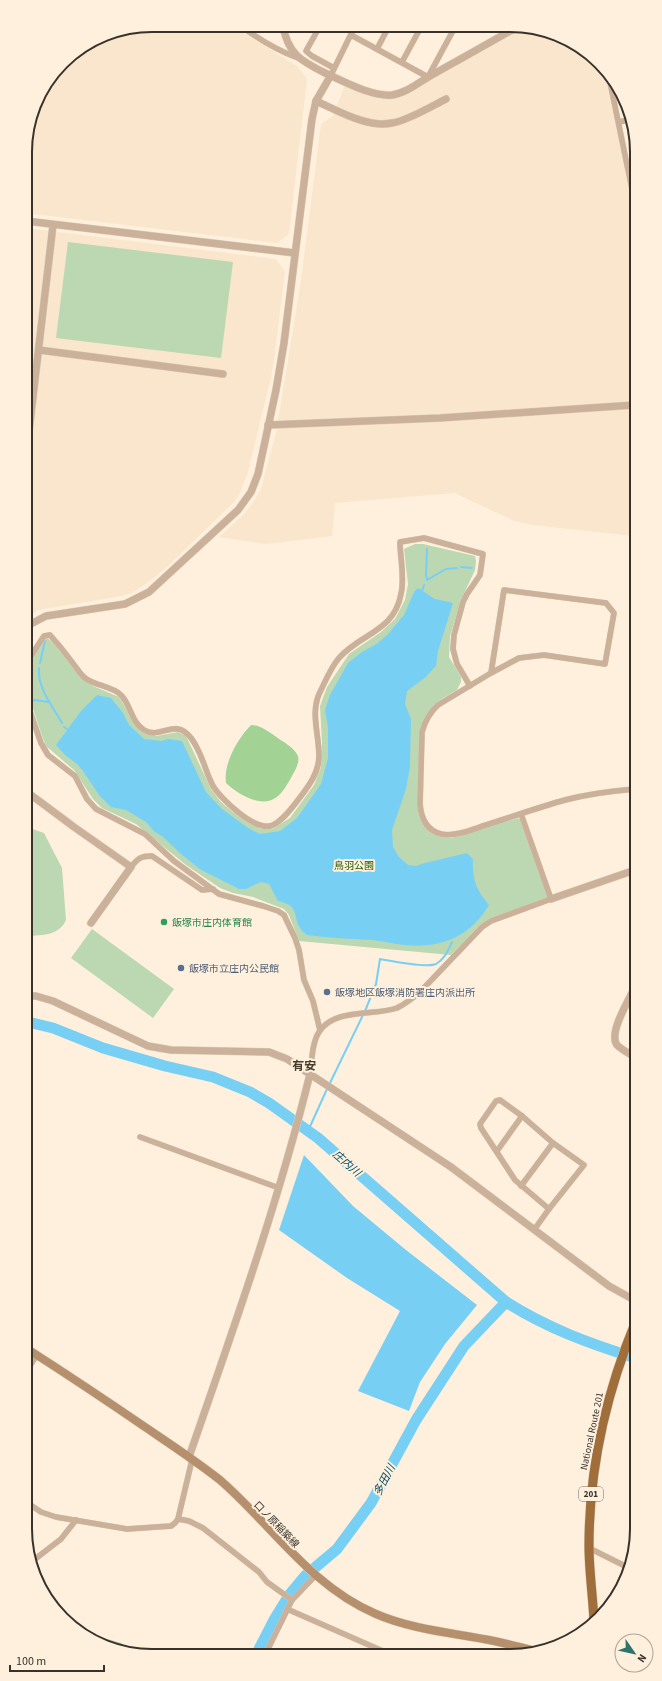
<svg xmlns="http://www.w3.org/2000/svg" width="662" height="1681" font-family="'Source Sans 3','Noto Sans JP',sans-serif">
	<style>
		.built { fill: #f9e6cc }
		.green { fill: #bbd8b2 }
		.forest { fill: #a2d294 }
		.water { fill: #78cff4 }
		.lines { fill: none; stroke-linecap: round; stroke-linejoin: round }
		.stream { stroke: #78cff4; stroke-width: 2 }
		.river { stroke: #78cff4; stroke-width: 11 }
		.minor-casing { stroke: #dacebd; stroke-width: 6 }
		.tertiary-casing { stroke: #dacebd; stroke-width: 8 }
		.secondary-casing { stroke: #dacebd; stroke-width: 9 }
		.trunk-casing { stroke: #dacebd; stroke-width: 10 }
		.minor { stroke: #cbb199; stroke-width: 5.5 }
		.tertiary { stroke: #cbb199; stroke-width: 7 }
		.secondary { stroke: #b6906c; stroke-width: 8 }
		.trunk { stroke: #9f6e3b; stroke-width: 9 }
		.leisure-dot { fill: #2e9e5b; stroke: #fef0dd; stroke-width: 1.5 }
		.service-dot { fill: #5c6f8a; stroke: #fef0dd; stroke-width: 1.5 }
		.labels { text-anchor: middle; stroke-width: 4; stroke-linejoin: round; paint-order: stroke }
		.shield { fill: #fef0dd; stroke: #736b60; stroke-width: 1 }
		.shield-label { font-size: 9px; font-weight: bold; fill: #38322b }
		.park-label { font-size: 10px; fill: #1d5800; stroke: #fef0dd }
		.leisure-label { font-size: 10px; fill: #27864d; stroke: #fef0dd; text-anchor: start }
		.service-label { font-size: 10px; fill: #4e5e75; stroke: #fef0dd; text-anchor: start }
		.street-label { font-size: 10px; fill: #38322b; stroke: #fef0dd }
		.water-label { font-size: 11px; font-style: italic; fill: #025069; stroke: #fef0dd }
		.quarter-label { font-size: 12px; font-weight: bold; fill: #483d2d; stroke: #fef0dd }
		.rim { fill: none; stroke: #38322b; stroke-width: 2 }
	</style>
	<rect width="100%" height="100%" fill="#fef0dd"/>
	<g class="built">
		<polygon points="152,25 232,26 297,66 307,79 289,234 277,243 25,213 25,143 38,95 68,57 103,35"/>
		<polygon points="535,27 567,38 600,62 604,69 633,199 634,536 533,525 514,521 455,493 335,503 332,536 266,544 219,537 245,513 254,501 261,489 276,433 301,281 321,124 333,116 345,85 370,96 390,99 400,97 509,36"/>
		<polygon points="26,228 276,259 285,272 275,352 271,377 248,472 240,493 234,502 169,565 150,581 132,593 116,597 38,610 27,617"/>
	</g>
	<g class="green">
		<polygon points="68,242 233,262 221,358 56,338"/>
		<polygon points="415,544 423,544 475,556 476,561 475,570 461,600 450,636 449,657 461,677 461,682 457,690 442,699 422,726 418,803 431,833 440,837 450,838 458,836 518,818 523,822 548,896 546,900 480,925 451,955 299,941 289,915 284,909 253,897 233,893 220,888 186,865 136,824 102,808 93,799 74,770 46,746 41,733 27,690 27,670 37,651 44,640 47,638 54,643 81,678 93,686 119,697 137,726 145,733 156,736 178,732 186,736 211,789 221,802 233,812 261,829 272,829 290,818 314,785 321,767 322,743 320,706 327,687 349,654 381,632 395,619 405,600 408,584 404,549"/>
		<path d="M27,827L44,833L62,868L66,920C59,936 42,935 28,936Z"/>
		<polygon points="92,929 174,989 153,1018 71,958"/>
	</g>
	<g class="forest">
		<path d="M251,725C260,725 268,731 275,736C283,742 294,747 298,756C300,762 295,771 292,776C288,783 284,791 278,796C262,810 238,794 226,783C223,764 238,738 251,725Z"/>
		<polygon points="107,1639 121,1643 134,1654 127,1654 99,1640"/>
	</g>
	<g class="water">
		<path d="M418,588L435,599L453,603L438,651L436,666L426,677L407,691L405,704L411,719L410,767L406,789L392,830L393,847L399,857L408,865L416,866L425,863L467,853L473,859C472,879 476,890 489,905C468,940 436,950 397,944C389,943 382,941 373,940C351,939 329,938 307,935C304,933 301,930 300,928C292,914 300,906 278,901L269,884L261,882L246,889H239L201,870L181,854L162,836L155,832L146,822L126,810L111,807L99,795L83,771L77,764L65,755L56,745L81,711L97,695L111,698L123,713L129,725L144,739L161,741L168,739L182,741L206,792L222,809L248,828L260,834L280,831L297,818L321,784L328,758V728L325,710L330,695L348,663L362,652L378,643L388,634L404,615L414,592Z"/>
		<polygon points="304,1155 353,1206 406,1250 477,1305 445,1344 420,1382 409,1411 358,1391 400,1311 347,1278 279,1230"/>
	</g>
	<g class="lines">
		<g class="stream">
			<polyline points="427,549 426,575 427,579"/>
			<polyline points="461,567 472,568"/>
			<polyline points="427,580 446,569 457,568"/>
			<polyline points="422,591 424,585"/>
			<polyline points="40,663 45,641"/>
			<path d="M39,668C37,688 53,707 62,723"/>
			<polyline points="30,701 35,700 49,702"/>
			<polyline points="64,727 67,729"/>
			<path d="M365,1011L376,984L380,959C391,961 427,968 436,964C445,959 448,950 452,942"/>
			<polyline points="329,1085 363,1015"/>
			<polyline points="308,1131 327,1089"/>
		</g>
		<g class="river">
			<path d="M28,1022L53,1028L103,1048L165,1066L213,1077L250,1092L269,1103L318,1138L506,1302C547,1328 590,1344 636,1358"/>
			<polyline points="257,1653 274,1620 290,1594 305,1576 337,1549 371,1503 416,1420 464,1346 506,1302"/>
		</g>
		<g class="minor-casing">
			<g id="minor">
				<path d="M241,26C257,38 279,51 298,58"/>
				<polyline points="320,26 306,51 312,56 334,68"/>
				<polyline points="351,35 428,77 455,27"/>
				<polyline points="377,49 389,26"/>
				<polyline points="402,62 421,27"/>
				<polyline points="331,75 355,26"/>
				<polyline points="609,77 633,194"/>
				<polyline points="619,122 633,119"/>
				<polygon points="504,590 606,603 614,613 605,664 544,655 519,658 491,673"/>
				<path d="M27,662L44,636L50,635C59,645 67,655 75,666C78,670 81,675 85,678C95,686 112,686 121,695C131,705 131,722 144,730C161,740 175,717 191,738C202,752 205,771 213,786C221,799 256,833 273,825C283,820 291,809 298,800C308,787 319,773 319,756C319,734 310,712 320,692C326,680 331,667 339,658C361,633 394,632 401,594C405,577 400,558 400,542L424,538L483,554L480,575L467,594L463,602L454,635L453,649L457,664L470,686"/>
				<path d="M491,673L438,705C429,713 425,721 422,732L420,804C421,818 426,830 441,834C456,837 473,829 486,825C512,817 539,807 565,800C588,794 611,791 635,789"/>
				<polyline points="27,703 41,743 48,755 75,776 87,799 96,809 145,834 174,861 219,894 263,906 278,911 284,915 295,938 299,950 304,980 313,1001 320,1030"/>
				<path d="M131,867C138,858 141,856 152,856L202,890L213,889"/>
				<path d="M310,1074C312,1060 312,1043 319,1032C334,1008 374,1016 397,1008C405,1004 413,998 420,992L482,927L491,921L551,899L521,814"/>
				<polygon points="500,1100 522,1116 553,1143 584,1165 549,1209 515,1180 481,1128 480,1124 496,1101"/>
				<polyline points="140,1137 279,1188"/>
				<polyline points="497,1151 522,1116"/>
				<polyline points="521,1186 553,1143"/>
				<polyline points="534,1230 549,1209"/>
				<polyline points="29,1367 37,1355"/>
				<polyline points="29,1504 41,1512 56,1517 127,1529 171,1526 175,1523 178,1519 192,1460"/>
				<polyline points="178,1519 189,1521 203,1528 259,1572 267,1582 292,1600"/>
				<polyline points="589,1548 631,1569"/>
				<polyline points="30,1563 61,1539 76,1520"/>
				<polyline points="287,1609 385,1652"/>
				<polyline points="266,1653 292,1600 315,1576"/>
			</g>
		</g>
		<g class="tertiary-casing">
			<g id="tertiary">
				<path d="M283,26C288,54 301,61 325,73C343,81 372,97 392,95C406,93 418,83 430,76C457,61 484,46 510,31L520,27"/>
				<path d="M316,101C339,111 367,128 392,123C407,121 432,106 446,99"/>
				<polyline points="26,221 295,253"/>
				<polyline points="39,350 223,374"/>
				<polyline points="268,425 440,418 634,405"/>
				<polyline points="26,457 53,225"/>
				<polyline points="27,626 46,616 125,604 149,592 238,510 251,492 258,474 276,390 284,343 312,119 316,101 331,75"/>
				<polyline points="27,792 74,827 131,867 91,923"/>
				<polyline points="551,899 635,870"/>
				<path d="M635,987C629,1000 608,1033 617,1045C622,1050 630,1054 635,1057"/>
				<polyline points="28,996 36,996 53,1001 148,1046 171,1050 269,1052 287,1059 451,1167 609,1286 636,1301"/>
				<path d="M189,1457C233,1330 278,1204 310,1074"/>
			</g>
		</g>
		<g class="secondary-casing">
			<path id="secondary" d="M29,1350C68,1375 107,1401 145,1427C170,1444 196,1461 220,1480C272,1525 310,1586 376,1614C413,1630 455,1633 494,1641C509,1644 524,1648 539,1652"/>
		</g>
		<g class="trunk-casing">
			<path id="trunk" d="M594,1622C593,1597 589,1571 589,1546C589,1468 606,1393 636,1321"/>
		</g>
		<use href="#minor" class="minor"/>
		<use href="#tertiary" class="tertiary"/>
		<use href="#secondary" class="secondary"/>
		<use href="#trunk" class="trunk"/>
	</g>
	<circle class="leisure-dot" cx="164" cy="922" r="4"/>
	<g class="service-dot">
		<circle cx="181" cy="968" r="4"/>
		<circle cx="327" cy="992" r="4"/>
	</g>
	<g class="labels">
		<rect class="shield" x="579" y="1487" width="24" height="14" rx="3"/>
		<g class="shield-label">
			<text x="591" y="1497">201</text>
		</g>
		<g class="park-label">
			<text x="354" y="869">鳥羽公園</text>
		</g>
		<g class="leisure-label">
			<text x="172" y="926">飯塚市庄内体育館</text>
		</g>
		<g class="service-label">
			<text x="189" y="972">飯塚市立庄内公民館</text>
			<text x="335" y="996">飯塚地区飯塚消防署庄内派出所</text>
		</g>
		<g class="street-label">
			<text transform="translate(591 1431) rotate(-78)" y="4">National Route 201</text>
			<text transform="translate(277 1524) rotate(46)" y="4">口ノ原稲築線</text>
		</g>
		<g class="water-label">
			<text transform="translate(347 1163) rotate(41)" y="4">庄内川</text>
			<text transform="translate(384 1480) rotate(-62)" y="4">多田川</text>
		</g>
		<g class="quarter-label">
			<text x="304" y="1070">有安</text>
		</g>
	</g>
	<path d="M0 0H662V1681H0ZM152 32H510A120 120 0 0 1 630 152V1529A120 120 0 0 1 510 1649H152A120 120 0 0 1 32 1529V152A120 120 0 0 1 152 32Z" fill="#fef0dd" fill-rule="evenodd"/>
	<path class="rim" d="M152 32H510A120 120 0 0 1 630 152V1529A120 120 0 0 1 510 1649H152A120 120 0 0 1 32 1529V152A120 120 0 0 1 152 32Z"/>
	<g transform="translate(634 1653) rotate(124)"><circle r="19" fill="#fef0dd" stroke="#afa496"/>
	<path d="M0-3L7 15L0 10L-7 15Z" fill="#2d746d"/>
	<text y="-6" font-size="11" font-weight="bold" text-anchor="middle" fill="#38322b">N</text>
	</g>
	<path d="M10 1665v6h94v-6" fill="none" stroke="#38322b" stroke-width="2"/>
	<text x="16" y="1665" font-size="12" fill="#38322b" stroke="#fef0dd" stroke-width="3" paint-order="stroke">100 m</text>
</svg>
